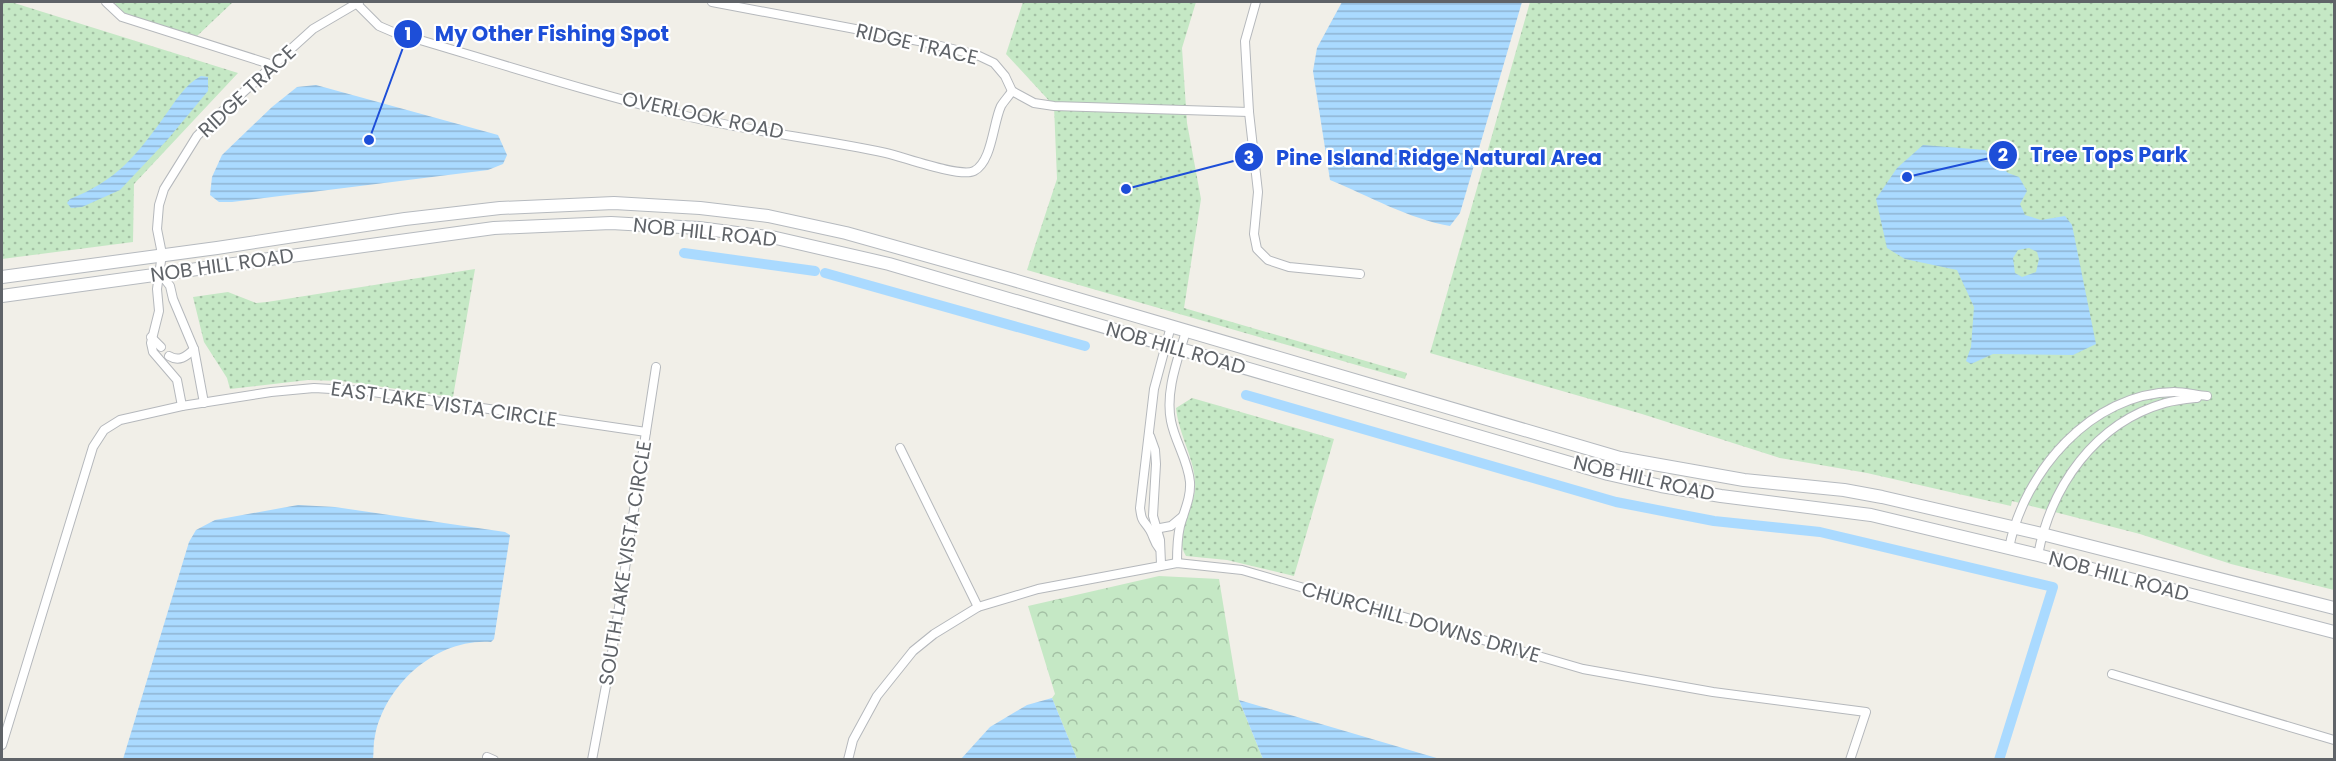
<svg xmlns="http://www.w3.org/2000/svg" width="2336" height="761" font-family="Poppins,sans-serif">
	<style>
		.forest { fill: url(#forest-crowns) }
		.park { fill: url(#park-dots) }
		.water { fill: url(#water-rules); fill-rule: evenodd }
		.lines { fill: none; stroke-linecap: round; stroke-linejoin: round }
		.canal { stroke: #aadaff; stroke-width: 10 }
		.street-casing { stroke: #b5b8bc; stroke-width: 10 }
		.secondary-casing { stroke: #b6babf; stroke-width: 14 }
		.street { stroke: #fff; stroke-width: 8 }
		.secondary { stroke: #fff; stroke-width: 12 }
		.labels { text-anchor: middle; stroke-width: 4.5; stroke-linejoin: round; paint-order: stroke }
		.street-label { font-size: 20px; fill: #5f6368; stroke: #fff }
		.leader { fill: none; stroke: #1d4ed8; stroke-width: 2 }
		.callout-dot { fill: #1d4ed8; stroke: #fff; stroke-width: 2 }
		.mark-label { font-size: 18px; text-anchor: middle; font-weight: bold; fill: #fff }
		.callout-label { font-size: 21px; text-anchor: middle; font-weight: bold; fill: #1d4ed8; stroke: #fff; stroke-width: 4.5; stroke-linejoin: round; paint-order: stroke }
	</style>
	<defs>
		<pattern id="forest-crowns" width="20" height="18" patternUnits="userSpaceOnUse" patternTransform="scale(1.5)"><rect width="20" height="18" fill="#c5e8c5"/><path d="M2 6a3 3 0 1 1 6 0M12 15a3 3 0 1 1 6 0" fill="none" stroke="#a3c0a4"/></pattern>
		<pattern id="park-dots" width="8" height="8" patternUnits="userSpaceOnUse" patternTransform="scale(1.5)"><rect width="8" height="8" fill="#c5e8c5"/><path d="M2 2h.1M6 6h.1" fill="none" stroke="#a3c0a4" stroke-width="1.8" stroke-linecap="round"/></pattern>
		<pattern id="water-rules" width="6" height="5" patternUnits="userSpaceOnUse" patternTransform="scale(1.5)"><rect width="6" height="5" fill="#aadaff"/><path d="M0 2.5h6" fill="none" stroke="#8eb4d2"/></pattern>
	</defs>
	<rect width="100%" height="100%" fill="#f1efe8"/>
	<polygon class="forest" points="1159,576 1219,579 1239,700 1263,759 1077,759 1052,698 1055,694 1028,606"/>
	<g class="park">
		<polygon points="2,2 11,2 238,73 134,184 133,242 2,259"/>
		<polygon points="115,2 233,2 197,36 117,12"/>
		<polygon points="1023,2 1196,2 1182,48 1187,123 1201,199 1184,308 1407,373 1405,379 1027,270 1057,179 1054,106 1006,54"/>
		<polygon points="1530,2 2334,2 2334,590 2231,564 2140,534 2012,501 2011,506 1867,473 1780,458 1642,414 1430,353"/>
		<polygon points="475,269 453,397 341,381 308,380 230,389 227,378 204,342 193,297 228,292 256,303 267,302"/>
		<path d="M1192,398L1334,439L1294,576L1227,560L1186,556C1173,536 1193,511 1195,489C1197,462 1179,437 1176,408Z"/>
	</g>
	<g class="water">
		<path d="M1342,2H1522L1460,213L1450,226C1409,219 1369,196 1330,180L1313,71L1317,48Z"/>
		<path d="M201,76L208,77V91L168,139L120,190L82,207L71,208L67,203L70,199C116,181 136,156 164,117C176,101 184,85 201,76Z"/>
		<polygon points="316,85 498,135 507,155 503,164 488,170 232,202 219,202 210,195 212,177 222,155 272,107 297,87"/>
		<path d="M1923,145L1985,150L2008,173L2019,177L2027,191L2020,204L2025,215L2041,220L2065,216L2072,225L2096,344L2073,355L1993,354L1971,364L1966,361L1971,347L1974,307L1957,270L1905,259L1887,248L1876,199L1897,168ZM2029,248L2037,252L2039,259L2036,272L2022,277L2015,273L2013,258L2018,250Z"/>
		<path d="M298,505L335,507L505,532L510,535L494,639L491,642C436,638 385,685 375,736C373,744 374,752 373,759H123L189,542L196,530L215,520Z"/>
		<polygon points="1052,698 1077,759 961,759 990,727 1027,705"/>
		<polygon points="1239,700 1440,759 1263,759"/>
	</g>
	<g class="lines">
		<g class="canal">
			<polyline points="684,253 815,271"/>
			<polyline points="825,273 1085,346"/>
			<polyline points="1246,395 1616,502 1714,521 1820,532 2053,587 1999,760"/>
		</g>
		<g class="street-casing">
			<g id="street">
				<polyline points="106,2 122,17 273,65"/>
				<polyline points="712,2 924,42 977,55 994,63 1005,76 1012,91 1034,103 1054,106 1249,112"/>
				<polyline points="1256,2 1245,41 1249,112 1258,192 1254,234 1257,249 1268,260 1289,267 1360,274"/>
				<path d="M356,3L379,26L393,32C492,61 590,93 690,117C754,132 821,139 886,153C904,157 960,178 974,171C992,162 993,123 1001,106C1004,101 1009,96 1012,91"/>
				<polyline points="160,273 170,286 173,299 194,349 204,403"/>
				<polyline points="151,337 161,347"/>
				<path d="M169,356C179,362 186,357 194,349"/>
				<polyline points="182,406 177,380 153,352 151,343 159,311 157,289 162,254 157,229 159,205 164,189 197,136 216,117 313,29 359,2"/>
				<polyline points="1150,436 1155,450 1156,464 1153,516 1160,540 1161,564"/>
				<polyline points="900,448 978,607"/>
				<polyline points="1155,529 1171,526 1183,516"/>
				<path d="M1159,548C1154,542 1154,537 1150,530C1143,519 1142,523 1140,508L1154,389L1171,326"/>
				<path d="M2009,548C2024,472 2091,393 2174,392C2185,392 2196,395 2207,396"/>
				<path d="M2038,555C2051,486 2095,423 2165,403C2176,400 2187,399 2197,398"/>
				<path d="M1177,563C1177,551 1177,539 1180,526C1184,511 1191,498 1190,482C1188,460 1175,442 1171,421C1165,391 1178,359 1186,331"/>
				<polyline points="2112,674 2334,740"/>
				<polyline points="2,745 93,447 104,430 120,420 182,406 271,392 314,388 366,391 646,432"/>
				<polyline points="487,757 494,760"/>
				<polyline points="592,760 611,659 656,367"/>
				<polyline points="848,760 853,740 877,696 913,651 934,634 978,607 1038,589 1177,563 1242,570 1583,669 1713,692 1866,712 1850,760"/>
			</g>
		</g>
		<g class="secondary-casing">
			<g id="secondary">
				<polyline points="2,277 217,248 405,219 500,208 614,203 700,208 768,216 846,233 1010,279 1620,458 1744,480 1844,490 1882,497 2042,534 2334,608"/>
				<polyline points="2,296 494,228 611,223 699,228 776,238 889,264 1608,474 1661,486 1721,496 1871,515 2038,555 2334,632"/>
			</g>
		</g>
		<use href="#street" class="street"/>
		<use href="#secondary" class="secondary"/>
	</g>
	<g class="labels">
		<g class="street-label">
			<text transform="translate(917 44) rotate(13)" y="7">RIDGE TRACE</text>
			<text transform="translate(247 91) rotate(-43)" y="7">RIDGE TRACE</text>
			<text transform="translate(703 115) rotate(12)" y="7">OVERLOOK ROAD</text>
			<text transform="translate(705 232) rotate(6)" y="7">NOB HILL ROAD</text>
			<text transform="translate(222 265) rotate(-8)" y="7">NOB HILL ROAD</text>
			<text transform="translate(1176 348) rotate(16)" y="7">NOB HILL ROAD</text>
			<text transform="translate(444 404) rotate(8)" y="7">EAST LAKE VISTA CIRCLE</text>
			<text transform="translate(1644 478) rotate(13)" y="7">NOB HILL ROAD</text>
			<text transform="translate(625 563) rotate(-81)" y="7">SOUTH LAKE VISTA CIRCLE</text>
			<text transform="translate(2119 576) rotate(15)" y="7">NOB HILL ROAD</text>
			<text transform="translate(1421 622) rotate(16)" y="7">CHURCHILL DOWNS DRIVE</text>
		</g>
	</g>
	<path class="leader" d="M369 140L408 34M1907 177L2003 155M1126 189L1249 157"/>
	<g class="callout-dot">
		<circle cx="369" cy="140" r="6"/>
		<circle cx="1907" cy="177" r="6"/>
		<circle cx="1126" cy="189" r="6"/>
		<circle cx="408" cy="34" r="15"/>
		<circle cx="2003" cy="155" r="15"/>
		<circle cx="1249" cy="157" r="15"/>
	</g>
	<g class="mark-label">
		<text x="408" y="40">1</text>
		<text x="2003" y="161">2</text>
		<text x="1249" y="164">3</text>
	</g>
	<g class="callout-label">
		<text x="552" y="41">My Other Fishing Spot</text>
		<text x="2109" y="162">Tree Tops Park</text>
		<text x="1439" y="165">Pine Island Ridge Natural Area</text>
	</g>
	<rect width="2336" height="761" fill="none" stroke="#5f6368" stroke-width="6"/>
</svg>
